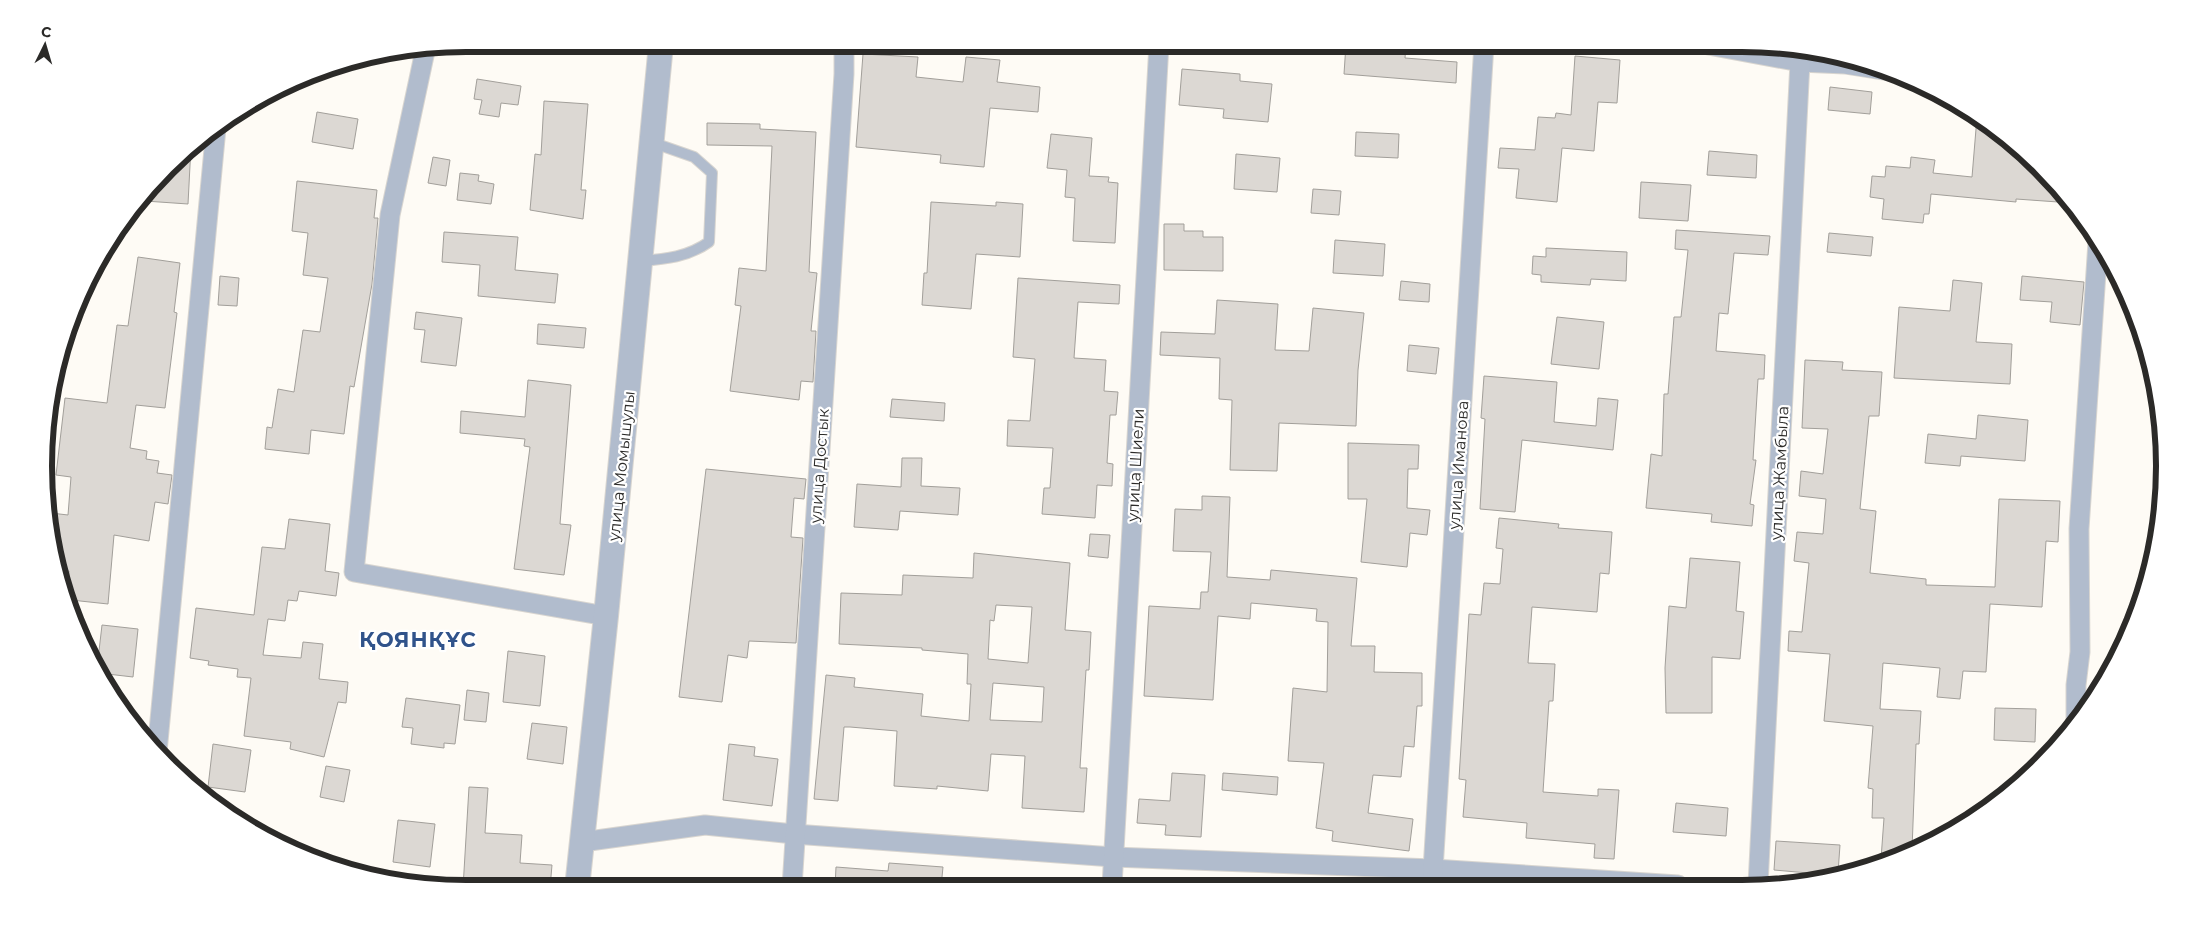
<svg xmlns="http://www.w3.org/2000/svg" width="2209" height="932" font-family="Montserrat,sans-serif">
	<style>
		.building { fill: #dcd8d3; stroke: #a29f9a; fill-rule: evenodd }
		.lines { fill: none; stroke-linecap: round; stroke-linejoin: round }
		.service-casing { stroke: #d8d5d0; stroke-width: 12 }
		.minor-casing { stroke: #d8d5d0; stroke-width: 21 }
		.tertiary-casing { stroke: #d8d5d0; stroke-width: 26 }
		.service { stroke: #b1bccd; stroke-width: 10 }
		.minor { stroke: #b1bccd; stroke-width: 19 }
		.tertiary { stroke: #b1bccd; stroke-width: 24 }
		.labels { text-anchor: middle; stroke-width: 4.5; stroke-linejoin: round; paint-order: stroke }
		.street-label { font-size: 16px; fill: #2b2a28; stroke: #fff }
		.district-label { font-size: 21px; font-weight: bold; letter-spacing: 1px; fill: #30538b; stroke: #fff }
		.rim { fill: none; stroke: #2b2a28; stroke-width: 6 }
	</style>
	<rect width="100%" height="100%" fill="#fefbf5"/>
	<g class="building">
		<polygon points="1346,44 1406,44 1405,58 1457,62 1456,83 1344,74"/>
		<polygon points="863,54 918,57 916,77 963,82 966,57 1000,60 997,82 1040,87 1038,112 990,108 984,167 940,163 941,155 856,147"/>
		<polygon points="1575,56 1620,60 1617,103 1598,102 1594,151 1562,148 1557,202 1516,198 1519,169 1498,168 1500,148 1535,150 1538,117 1555,118 1556,113 1571,115"/>
		<polygon points="1182,69 1240,74 1240,81 1272,84 1268,122 1223,118 1224,109 1179,105"/>
		<polygon points="477,79 521,86 518,105 501,103 499,117 479,114 482,100 474,99"/>
		<polygon points="1830,87 1872,92 1870,114 1828,110"/>
		<polygon points="544,101 588,104 581,190 586,190 583,219 530,210 535,154 541,155"/>
		<polygon points="317,112 358,119 353,149 312,142"/>
		<polygon points="1977,117 2021,148 2020,159 2032,160 2072,203 2016,199 2016,202 1931,194 1929,214 1924,214 1923,223 1882,219 1884,199 1870,197 1872,176 1885,177 1886,166 1910,168 1911,157 1935,160 1933,173 1972,177"/>
		<polygon points="707,123 760,124 760,129 816,132 809,272 817,273 811,331 816,331 813,382 801,381 799,400 730,391 741,306 735,305 739,268 766,271 772,146 707,145"/>
		<polygon points="1356,132 1399,134 1398,158 1355,156"/>
		<polygon points="1051,134 1092,138 1089,176 1109,177 1108,182 1118,183 1115,243 1073,241 1075,198 1065,197 1067,170 1047,168"/>
		<polygon points="191,146 188,204 145,201 188,148"/>
		<polygon points="1709,151 1757,155 1756,178 1707,175"/>
		<polygon points="1236,154 1280,158 1277,192 1234,189"/>
		<polygon points="433,157 450,160 446,186 428,183"/>
		<polygon points="460,173 479,175 478,181 494,184 491,204 457,200"/>
		<polygon points="297,181 377,190 374,218 378,218 372,284 354,387 350,386 344,434 311,430 309,454 265,449 267,427 272,428 278,389 294,392 303,330 320,332 328,278 303,275 308,233 292,231"/>
		<polygon points="1641,182 1691,185 1688,221 1639,218"/>
		<polygon points="1313,189 1341,191 1339,215 1311,213"/>
		<polygon points="931,202 996,206 996,202 1023,204 1020,257 976,254 971,309 922,305 924,273 927,273"/>
		<polygon points="1164,224 1184,224 1184,231 1203,231 1203,237 1223,237 1223,271 1164,270"/>
		<polygon points="1676,230 1770,236 1768,255 1734,253 1728,314 1719,313 1716,351 1765,355 1764,379 1758,379 1753,460 1756,460 1750,504 1754,505 1752,526 1711,522 1712,514 1646,508 1651,454 1662,456 1664,394 1668,394 1674,317 1681,317 1688,250 1675,249"/>
		<polygon points="444,232 518,237 515,270 558,274 555,303 478,296 480,265 442,262"/>
		<polygon points="1829,233 1873,237 1871,256 1827,252"/>
		<polygon points="1335,240 1385,244 1383,276 1333,273"/>
		<polygon points="1546,248 1627,252 1626,281 1591,279 1590,285 1541,282 1541,275 1532,274 1533,256 1546,257"/>
		<polygon points="138,257 180,263 174,312 177,313 165,408 136,405 130,448 147,451 146,459 159,461 157,473 172,475 168,504 155,502 149,541 114,535 108,604 71,600 67,590 69,571 60,571 52,548 51,513 68,515 71,477 56,475 65,398 107,403 117,325 128,326"/>
		<polygon points="220,276 239,278 237,306 218,305"/>
		<polygon points="2022,276 2084,282 2080,325 2050,322 2052,302 2020,300"/>
		<polygon points="1018,278 1120,285 1119,304 1078,302 1074,358 1106,360 1104,391 1118,392 1116,415 1110,415 1107,463 1113,464 1112,486 1097,485 1095,518 1042,514 1044,488 1050,488 1053,448 1007,446 1008,420 1030,421 1035,359 1013,357"/>
		<polygon points="1953,280 1982,283 1976,342 2012,344 2010,384 1894,378 1899,307 1950,311"/>
		<polygon points="1401,281 1430,284 1429,302 1399,300"/>
		<polygon points="1217,300 1278,304 1275,350 1309,351 1313,308 1364,313 1358,370 1356,426 1279,423 1277,471 1230,470 1232,400 1219,399 1220,358 1160,355 1161,332 1215,334"/>
		<polygon points="416,312 462,318 456,366 421,362 425,330 414,329"/>
		<polygon points="1557,317 1604,322 1599,369 1551,364"/>
		<polygon points="538,324 586,328 584,348 537,344"/>
		<polygon points="1409,345 1439,348 1436,374 1407,371"/>
		<polygon points="1805,360 1843,362 1842,370 1882,372 1879,416 1869,416 1860,509 1876,511 1870,573 1926,579 1926,585 1995,587 1999,499 2060,501 2058,542 2046,541 2042,607 1990,604 1986,672 1963,671 1960,699 1937,697 1940,668 1883,663 1880,709 1921,711 1919,744 1916,744 1912,850 1881,859 1884,818 1872,818 1873,789 1868,788 1873,726 1824,721 1830,654 1788,651 1789,631 1802,632 1809,563 1794,561 1797,532 1823,534 1826,499 1799,496 1801,471 1823,474 1828,429 1802,428"/>
		<polygon points="1484,376 1557,382 1554,422 1596,426 1598,398 1618,400 1613,450 1522,440 1515,512 1480,509 1485,419 1481,418"/>
		<polygon points="528,380 571,385 560,524 571,525 564,575 514,569 530,447 524,446 525,439 460,433 461,411 525,417"/>
		<polygon points="892,399 945,403 944,421 890,417"/>
		<polygon points="1978,415 2028,420 2025,461 1961,456 1960,466 1925,463 1928,434 1976,439"/>
		<polygon points="1348,443 1419,445 1418,469 1408,469 1407,508 1430,510 1427,535 1410,533 1407,567 1361,562 1367,499 1348,499"/>
		<polygon points="902,458 922,458 921,486 960,488 958,515 900,511 898,530 854,527 857,484 901,487"/>
		<polygon points="706,469 806,479 804,499 794,498 791,537 803,538 796,643 749,641 747,658 728,655 722,702 679,697"/>
		<polygon points="1202,496 1230,497 1227,577 1270,580 1271,570 1357,578 1351,646 1375,646 1374,672 1422,673 1422,706 1417,706 1414,747 1404,746 1401,777 1373,775 1368,813 1413,819 1409,851 1332,841 1333,831 1316,828 1324,763 1288,761 1293,688 1327,692 1328,622 1316,621 1317,609 1251,603 1250,619 1218,616 1213,700 1144,696 1149,606 1200,609 1201,592 1208,592 1211,552 1173,551 1175,509 1202,510"/>
		<polygon points="1499,518 1559,524 1558,528 1612,532 1609,574 1600,573 1597,612 1532,607 1528,663 1555,664 1553,701 1549,701 1543,792 1598,796 1598,789 1619,790 1614,859 1594,858 1595,844 1526,838 1527,823 1463,817 1466,780 1459,779 1469,614 1481,615 1484,583 1500,584 1503,549 1496,548"/>
		<polygon points="289,519 330,524 325,571 339,573 336,596 299,591 297,601 288,600 285,621 268,619 263,655 301,658 303,642 323,644 319,679 348,682 346,703 338,702 324,757 290,749 291,742 244,736 251,678 237,677 238,669 208,665 209,661 190,658 196,608 254,615 262,547 285,549"/>
		<polygon points="1090,534 1110,535 1108,558 1088,556"/>
		<path d="M974,553L1070,563L1065,630L1091,632L1089,670H1086L1080,768H1087L1084,812L1022,808L1025,756L991,754L988,791L937,786V789L894,786L897,731L850,727H844L838,801L814,799L826,675L855,678L854,687L923,694L921,716L969,721L971,684H967L968,654L922,650V648L839,644L841,593L902,595L903,575L973,578ZM996,605L1032,607L1028,663L988,659L990,620L994,621ZM993,683L1044,687L1042,722L990,720Z"/>
		<polygon points="1690,558 1740,562 1736,611 1744,612 1740,659 1712,657 1712,713 1666,713 1665,668 1669,606 1686,608"/>
		<polygon points="102,625 138,629 133,677 99,673 97,668"/>
		<polygon points="508,651 545,656 540,706 503,702"/>
		<polygon points="467,690 489,693 486,722 464,720"/>
		<polygon points="406,698 460,705 455,744 444,743 444,748 411,744 413,728 402,727"/>
		<polygon points="1995,708 2036,709 2035,742 1994,740"/>
		<polygon points="532,723 567,727 563,764 527,759"/>
		<polygon points="213,744 251,750 245,792 208,787"/>
		<polygon points="729,744 755,747 754,756 778,759 772,806 723,800"/>
		<polygon points="326,766 350,770 344,802 320,797"/>
		<polygon points="1172,773 1205,775 1201,837 1165,835 1166,825 1137,823 1139,799 1170,801"/>
		<polygon points="1223,773 1278,777 1277,795 1222,790"/>
		<polygon points="469,787 488,788 485,833 522,835 520,863 552,865 550,888 463,888"/>
		<polygon points="1676,803 1728,808 1726,836 1673,832"/>
		<polygon points="398,820 435,824 430,867 393,862"/>
		<polygon points="1776,841 1840,845 1838,873 1831,875 1774,870"/>
		<polygon points="889,863 943,867 941,887 835,887 836,867 888,871"/>
	</g>
	<g class="lines">
		<g class="service-casing">
			<path id="service" d="M641,261C666,259 688,257 709,242L712,173L694,157L651,142"/>
		</g>
		<g class="minor-casing">
			<g id="minor">
				<polyline points="1703,44 1800,62 1845,64 1889,71"/>
				<polyline points="425,51 390,215 354,572 606,616"/>
				<polyline points="2076,721 2076,685 2080,652 2079,529 2098,242"/>
				<polyline points="157,752 216,128"/>
				<polyline points="582,842 705,825 794,834 1113,857 1433,869 1678,885"/>
				<polyline points="1758,885 1800,62"/>
				<polyline points="1112,886 1159,44"/>
				<polyline points="1432,886 1484,44"/>
				<polyline points="792,887 844,74 844,44"/>
			</g>
		</g>
		<g class="tertiary-casing">
			<polyline id="tertiary" points="577,888 606,616 661,44"/>
		</g>
		<use href="#service" class="service"/>
		<use href="#minor" class="minor"/>
		<use href="#tertiary" class="tertiary"/>
	</g>
	<g class="labels">
		<g class="street-label">
			<text transform="translate(1135 465) rotate(-87)" y="6">улица Шиели</text>
			<text transform="translate(1458 465) rotate(-86)" y="6">улица Иманова</text>
			<text transform="translate(621 466) rotate(-84)" y="6">улица Момышулы</text>
			<text transform="translate(819 466) rotate(-86)" y="6">улица Достык</text>
			<text transform="translate(1779 473) rotate(-87)" y="6">улица Жамбыла</text>
		</g>
		<g class="district-label">
			<text x="418" y="647">ҚОЯНҚҰС</text>
		</g>
	</g>
	<path d="M0 0H2209V932H0ZM466 52H1742A414 414 0 0 1 2156 466V466A414 414 0 0 1 1742 880H466A414 414 0 0 1 52 466V466A414 414 0 0 1 466 52Z" fill="#fff" fill-rule="evenodd"/>
	<path class="rim" d="M466 52H1742A414 414 0 0 1 2156 466V466A414 414 0 0 1 1742 880H466A414 414 0 0 1 52 466V466A414 414 0 0 1 466 52Z"/>
	<g transform="translate(45 45) rotate(5)" stroke="#ffffff" stroke-width="4" paint-order="stroke">
	<path d="M0-4L9 19L0 12L-9 19Z" fill="#2b2a28"/>
	<text y="-8" font-size="14" font-weight="bold" text-anchor="middle" fill="#2b2a28">С</text>
	</g>
</svg>
